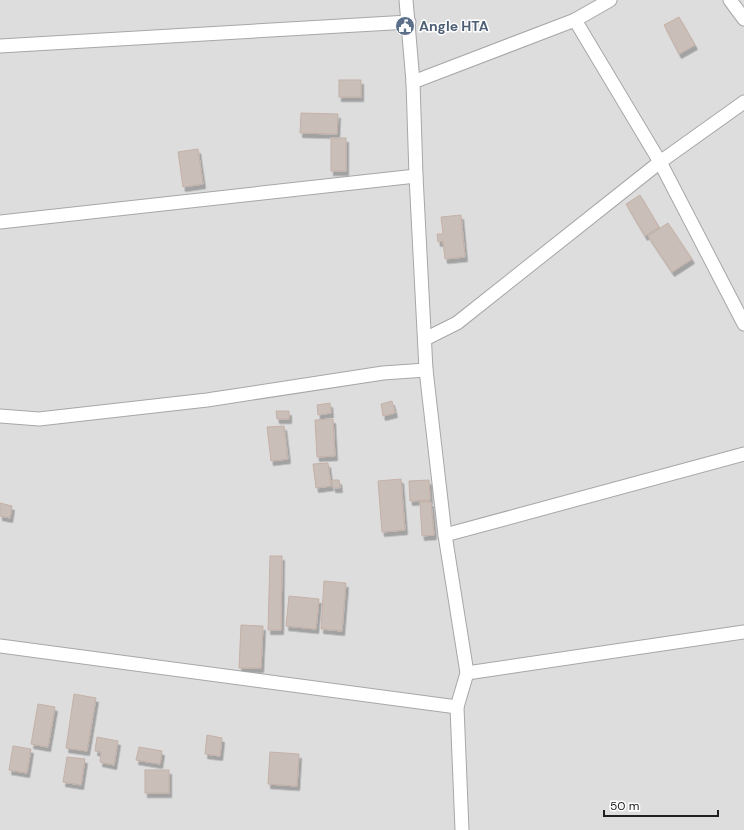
<svg xmlns="http://www.w3.org/2000/svg" width="744" height="830" font-family="'DM Sans',sans-serif">
	<style>
		.residential { fill: #dedddd }
		.building { fill: #cabeb9; stroke: #c4b1a7; filter: url(#shadow) }
		.lines { fill: none; stroke-linecap: round; stroke-linejoin: round }
		.street-casing { stroke: #a7a7a7; stroke-width: 15 }
		.street { stroke: #fff; stroke-width: 13 }
		.labels { text-anchor: middle; stroke-width: 3; stroke-linejoin: round; paint-order: stroke }
		.service-label { font-size: 14px; font-weight: bold; fill: #4e5e75; stroke: #fff; text-anchor: start }
	</style>
	<defs>
		<filter id="shadow"><feDropShadow dx="2.5" dy="4.5" stdDeviation="0" flood-color="#0004"/></filter>
	</defs>
	<rect width="100%" height="100%" fill="#f1ede6"/>
	<rect class="residential" x="0" y="0" width="744" height="830"/>
	<g class="building">
		<polygon points="679,17 695,45 679,54 664,25"/>
		<rect x="339" y="80" width="22" height="17"/>
		<polygon points="301,113 338,114 337,134 300,133"/>
		<rect x="331" y="138" width="15" height="33"/>
		<polygon points="198,149 203,184 183,187 178,152"/>
		<polygon points="640,195 659,227 645,236 626,204"/>
		<polygon points="461,215 465,257 445,259 443,241 438,242 437,234 443,234 441,217"/>
		<polygon points="668,223 692,259 672,272 648,236"/>
		<polygon points="392,401 395,413 383,416 381,404"/>
		<polygon points="330,403 331,413 318,415 317,405"/>
		<polygon points="276,411 289,411 289,419 277,419"/>
		<polygon points="333,419 335,456 317,457 315,420"/>
		<polygon points="284,426 288,459 271,461 267,427"/>
		<polygon points="328,463 331,486 316,488 313,464"/>
		<polygon points="401,479 405,530 382,532 378,481"/>
		<polygon points="332,480 339,480 340,488 333,488"/>
		<polygon points="429,480 430,500 410,501 409,481"/>
		<polygon points="420,502 431,502 434,535 422,536"/>
		<polygon points="0,503 12,506 10,518 0,516"/>
		<polygon points="270,556 282,556 281,630 268,630"/>
		<polygon points="324,581 346,583 342,631 321,629"/>
		<polygon points="289,596 319,599 316,629 286,626"/>
		<polygon points="241,625 263,626 261,668 239,668"/>
		<polygon points="74,694 96,698 87,751 66,748"/>
		<polygon points="38,704 55,707 48,747 31,744"/>
		<polygon points="207,735 222,738 220,756 205,754"/>
		<polygon points="97,737 118,741 114,765 100,762 101,752 95,751"/>
		<polygon points="13,746 31,749 27,773 9,770"/>
		<polygon points="139,747 162,751 160,764 136,760"/>
		<polygon points="270,752 299,754 297,786 268,784"/>
		<polygon points="67,757 85,759 81,785 63,782"/>
		<rect x="145" y="770" width="24" height="23"/>
	</g>
	<g class="lines">
		<g class="street-casing">
			<g id="street">
				<polyline points="406,0 413,82 416,176 426,370 445,535 467,673 457,707 462,830"/>
				<polyline points="730,0 744,19"/>
				<polyline points="575,20 660,162 744,324"/>
				<polyline points="0,46 409,22"/>
				<polyline points="413,82 575,20 610,0"/>
				<polyline points="0,222 416,176"/>
				<polyline points="425,339 457,323 660,162 744,102"/>
				<polyline points="0,416 39,419 207,400 383,373 426,370"/>
				<polyline points="445,535 744,454"/>
				<polyline points="0,646 457,707"/>
				<polyline points="467,673 744,632"/>
			</g>
		</g>
		<use href="#street" class="street"/>
	</g>
	<defs>
		<g id="civic-disc" transform="scale(1)"><circle r="9.5" fill="#5c6f8a" stroke="#fff"/><path d="M-.6-6.5H3V-4.5H.6V-3L4-1V1h2V6H-6V1h2V-1L-.6-3ZM-1.2 2.5V6h2.4V2.5Z" fill="#fff"/></g>
	</defs>
	<g fill-rule="evenodd">
		<use href="#civic-disc" x="405" y="26"/>
	</g>
	<g class="labels">
		<g class="service-label">
			<text x="419" y="31">Angle HTA</text>
		</g>
	</g>
	<path d="M604 810v6h114v-6" fill="none" stroke="#202020" stroke-width="2"/>
	<text x="610" y="810" font-size="12" fill="#202020" stroke="#ffffff" stroke-width="3" paint-order="stroke">50 m</text>
</svg>
